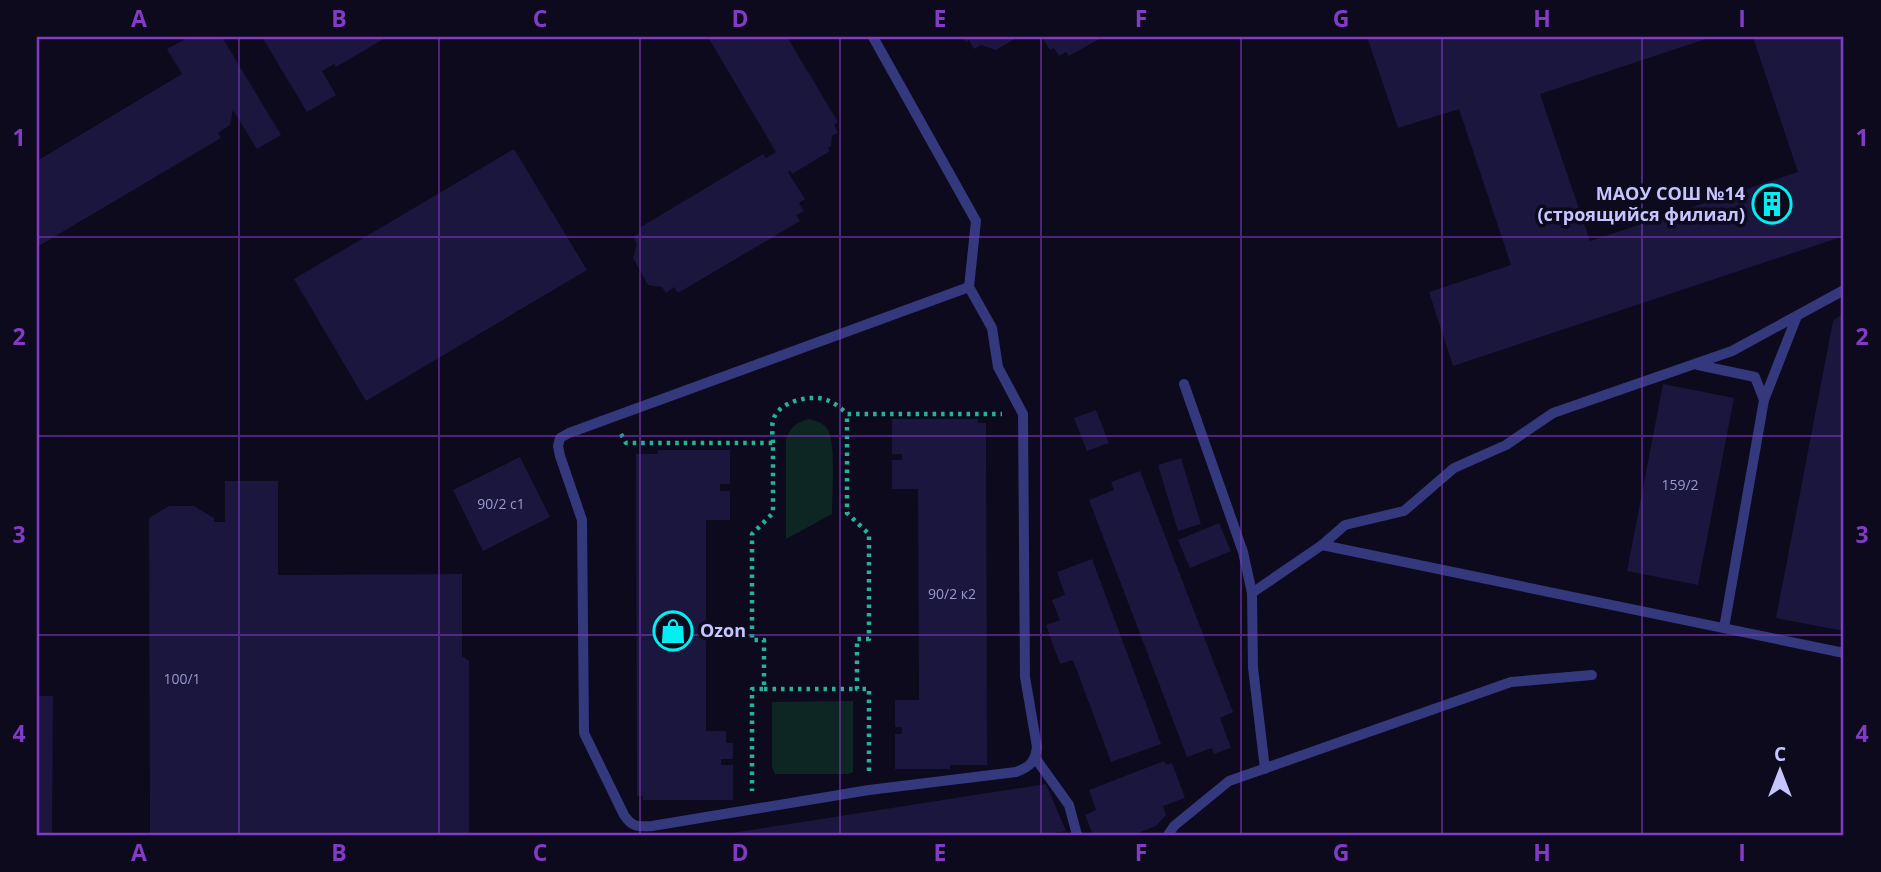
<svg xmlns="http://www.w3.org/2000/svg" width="1881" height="872" font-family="'Open Sans',sans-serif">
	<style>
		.green { fill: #0d2623 }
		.building { fill: #1a163d }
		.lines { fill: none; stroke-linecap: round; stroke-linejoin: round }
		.path { stroke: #28b09a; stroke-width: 4.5; stroke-dasharray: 3.5 5; stroke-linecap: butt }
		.service { stroke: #34387d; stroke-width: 10 }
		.grid { fill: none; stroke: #823bc5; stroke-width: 2; stroke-opacity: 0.55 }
		.labels { text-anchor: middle; stroke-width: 7; stroke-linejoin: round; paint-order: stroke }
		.number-label { font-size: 14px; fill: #9b99ce }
		.poi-label { font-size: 18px; font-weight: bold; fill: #c6c5ff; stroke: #0c0a1c; text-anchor: end }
		.neatline { fill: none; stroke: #823bc5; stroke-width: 2.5 }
		.grid-label { font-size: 23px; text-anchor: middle; font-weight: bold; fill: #823bc5 }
	</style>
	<rect width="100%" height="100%" fill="#0c0a1c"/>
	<g class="green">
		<path d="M809,419C817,421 824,423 828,430C836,443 832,495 832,514L786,539V439C790,427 797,422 809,419Z"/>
		<polygon points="853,701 853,772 848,774 775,774 772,767 772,702"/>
	</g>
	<g class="building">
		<polygon points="189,37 222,37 281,135 257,149 233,110 230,125 218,133 221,138 37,247 37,161 182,74 167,49"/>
		<polygon points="262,37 387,37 336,67 334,64 322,71 336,95 307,112"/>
		<polygon points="708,37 787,37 838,122 834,125 838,133 832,136 831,146 828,148 830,151 792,174 790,170 788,172 805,199 799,203 804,211 796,215 800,221 678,293 674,287 666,293 662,287 648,285 633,258 637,244 633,237 641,232 639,228 763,154 766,158 776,152"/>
		<polygon points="962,37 1018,37 996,50 981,45 974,49 969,40 966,42"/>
		<polygon points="1042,37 1103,37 1069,56 1066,52 1059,56 1054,48 1050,50"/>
		<polygon points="1367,37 1712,37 1540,94 1590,241 1798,172 1753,37 1844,37 1844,236 1453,366 1429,292 1511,265 1459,109 1398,128"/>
		<polygon points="514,149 587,270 366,401 294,279"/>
		<polygon points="1844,312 1844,631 1776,618 1833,321"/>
		<polygon points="1663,384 1734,398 1698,585 1627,571"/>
		<polygon points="1096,410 1109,443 1087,451 1074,418"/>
		<polygon points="892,419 978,419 978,423 986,423 987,765 950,765 950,769 895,769 895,734 902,734 902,727 895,727 895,700 919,700 918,489 892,489 892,460 902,460 902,454 892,454"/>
		<polygon points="658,450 730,450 730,484 720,484 720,491 730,491 730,520 706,520 706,731 726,731 726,743 733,743 733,759 721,759 721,765 733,765 733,800 643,800 643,796 637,796 636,454 658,454"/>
		<polygon points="520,457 550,517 483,551 453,490"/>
		<polygon points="1181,458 1201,524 1178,531 1158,465"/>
		<polygon points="1140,471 1233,712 1220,718 1231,748 1214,754 1212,748 1187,757 1089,500 1114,490 1111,482"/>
		<polygon points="225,481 278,481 278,575 462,574 462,656 469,661 469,835 150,835 149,518 169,506 194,506 214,518 214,522 225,522"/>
		<polygon points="1219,523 1231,551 1190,568 1178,540"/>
		<polygon points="1092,559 1161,744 1111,762 1073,660 1060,664 1046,625 1060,620 1052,600 1065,595 1057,572"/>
		<polygon points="37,696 53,696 52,835 37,835"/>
		<polygon points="1164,761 1166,765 1172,763 1185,798 1163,806 1166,815 1156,826 1133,835 1093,835 1085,815 1096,810 1089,790"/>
		<polygon points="1046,784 1066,831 1041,835 725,835 725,834"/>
	</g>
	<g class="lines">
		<g class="path">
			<polyline points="621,434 626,443 773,443 773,513 752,534 752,640 764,640 764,689 752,689 752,791"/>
			<path d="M773,443C773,437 771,428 773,421C777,402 808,395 824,399C834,402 841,408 847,414"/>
			<polyline points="764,689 857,689"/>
			<polyline points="869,771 869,689 857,689 857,639 869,639 869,534 847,513 847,414 1002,414"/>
		</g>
		<g class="service">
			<path d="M873,37L976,221L969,287L992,328L998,367L1023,414L1025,677L1037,747C1035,762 1030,767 1016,772L869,790L652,826C637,827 632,827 624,815L584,733L582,520L560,456L558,446L560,438L569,433L969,287"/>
			<polyline points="1698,365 1755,377 1764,400 1724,628"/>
			<polyline points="1184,384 1243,552 1252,593 1253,668 1265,769"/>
			<polyline points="1764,400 1797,316"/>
			<polyline points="1322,545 1844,653"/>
			<polyline points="1252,593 1322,545 1345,525 1404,511 1454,468 1506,445 1553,413 1732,351 1844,290"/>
			<polyline points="1036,759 1069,805 1077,835"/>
			<polyline points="1168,835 1174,826 1229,781 1511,682 1592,675"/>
		</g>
	</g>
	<path class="grid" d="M239,37V835M439,37V835M640,37V835M840,37V835M1041,37V835M1241,37V835M1442,37V835M1642,37V835M37,237H1844M37,436H1844M37,635H1844"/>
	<defs>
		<g id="building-ring" transform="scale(2.0125)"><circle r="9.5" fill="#0c0a1c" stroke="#00eff0" stroke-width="1.5"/><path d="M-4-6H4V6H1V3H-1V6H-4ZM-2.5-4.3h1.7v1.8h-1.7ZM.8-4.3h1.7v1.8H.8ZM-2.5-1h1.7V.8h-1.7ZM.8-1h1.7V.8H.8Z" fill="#00eff0"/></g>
		<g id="shop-ring" transform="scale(2.0125)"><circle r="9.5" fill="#0c0a1c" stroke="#00eff0" stroke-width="1.5"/><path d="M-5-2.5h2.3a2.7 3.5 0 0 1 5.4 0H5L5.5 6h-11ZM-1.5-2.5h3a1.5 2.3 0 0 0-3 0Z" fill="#00eff0"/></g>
	</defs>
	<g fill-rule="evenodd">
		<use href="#building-ring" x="1772" y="204"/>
		<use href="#shop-ring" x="673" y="631"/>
	</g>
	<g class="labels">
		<g class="number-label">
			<text x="1680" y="490">159/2</text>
			<text x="501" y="509">90/2 с1</text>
			<text x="952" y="599">90/2 к2</text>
			<text x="182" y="684">100/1</text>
		</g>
		<g class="poi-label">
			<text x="1745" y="200">МАОУ СОШ №14<tspan x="1745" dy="21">(строящийся филиал)</tspan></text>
			<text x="700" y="637" text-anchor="start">Ozon</text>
		</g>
	</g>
	<rect width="1881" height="872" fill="none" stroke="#0c0a1c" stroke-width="77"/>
	<g transform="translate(1780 771)" stroke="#0c0a1c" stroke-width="5" paint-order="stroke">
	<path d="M0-5L12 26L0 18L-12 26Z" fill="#c6c5ff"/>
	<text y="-10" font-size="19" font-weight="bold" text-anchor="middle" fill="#c6c5ff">С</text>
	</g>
	<rect x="38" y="38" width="1804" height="796" class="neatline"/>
	<g class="grid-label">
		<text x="139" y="27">A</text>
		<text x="339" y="27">B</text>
		<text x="540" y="27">C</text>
		<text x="740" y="27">D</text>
		<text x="940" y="27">E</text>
		<text x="1141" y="27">F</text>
		<text x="1341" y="27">G</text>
		<text x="1542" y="27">H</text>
		<text x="1742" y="27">I</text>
		<text x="19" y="146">1</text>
		<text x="1862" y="146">1</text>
		<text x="19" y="345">2</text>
		<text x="1862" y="345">2</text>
		<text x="19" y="543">3</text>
		<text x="1862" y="543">3</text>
		<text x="19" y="742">4</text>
		<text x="1862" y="742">4</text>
		<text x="139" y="861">A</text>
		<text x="339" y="861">B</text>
		<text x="540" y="861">C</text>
		<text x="740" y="861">D</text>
		<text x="940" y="861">E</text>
		<text x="1141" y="861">F</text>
		<text x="1341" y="861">G</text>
		<text x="1542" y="861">H</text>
		<text x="1742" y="861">I</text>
	</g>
</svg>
